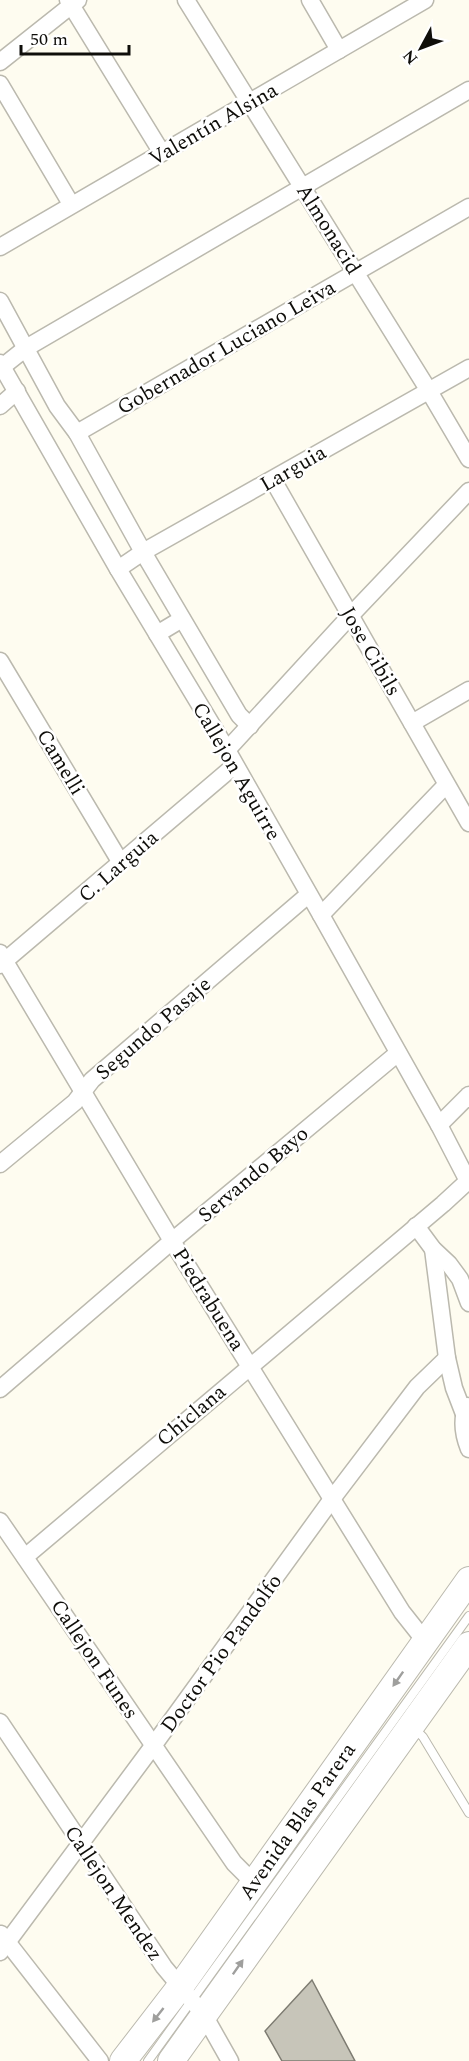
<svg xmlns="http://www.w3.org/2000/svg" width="469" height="2061" font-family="Spectral,serif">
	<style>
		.building { fill: #c7c5b9; stroke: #7e7c72; stroke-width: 1.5 }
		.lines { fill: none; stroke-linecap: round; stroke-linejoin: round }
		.lane-casing { stroke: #bbb9ae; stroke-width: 10 }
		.street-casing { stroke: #bbb9ae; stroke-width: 19 }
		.primary-casing { stroke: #bbb9ae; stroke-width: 28 }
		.lane { stroke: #fff; stroke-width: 8 }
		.street { stroke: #fff; stroke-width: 16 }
		.primary { stroke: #fff; stroke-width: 26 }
		.oneway { fill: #9f9f9d }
		.labels { text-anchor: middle; stroke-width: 5; stroke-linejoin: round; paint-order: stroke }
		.street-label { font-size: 21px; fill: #0f0e0a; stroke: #fff }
	</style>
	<rect width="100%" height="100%" fill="#fefcf0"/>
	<polygon class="building" points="312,1980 355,2061 282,2061 265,2031"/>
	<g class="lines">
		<g class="lane-casing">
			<g id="lane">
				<polyline points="414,1728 423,1737 469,1813"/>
				<polyline points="148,2061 469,1616"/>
			</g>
		</g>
		<g class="street-casing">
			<g id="street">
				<polyline points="68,0 162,153"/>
				<polyline points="186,0 429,391 469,459"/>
				<polyline points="310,0 339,50"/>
				<polyline points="0,62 78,0"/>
				<polyline points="0,84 71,204"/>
				<polyline points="0,247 425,0"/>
				<polyline points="0,301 57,406 77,433 143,552 239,715 250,726"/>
				<polyline points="0,363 118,569 227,750 321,915 439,1125 469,1183"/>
				<polyline points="2,367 26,348 469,90"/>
				<polyline points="0,406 17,391"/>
				<polyline points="77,433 469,207"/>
				<polyline points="273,480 469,823"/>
				<polyline points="118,569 143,552 469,368"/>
				<polyline points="157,634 182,619"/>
				<polyline points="0,661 121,863"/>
				<polyline points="412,723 469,690"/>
				<polyline points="227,750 351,615 469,491"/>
				<polyline points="321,915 446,785"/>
				<polyline points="0,953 172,1241 402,1612 425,1641"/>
				<polyline points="0,965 234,766"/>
				<polyline points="439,1125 469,1095"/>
				<polyline points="0,1164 75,1102 92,1080 308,895"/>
				<polyline points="416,1226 433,1249 449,1264 460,1279 469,1303"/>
				<polyline points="433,1249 447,1358 454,1388 464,1414"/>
				<polyline points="0,1389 172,1241 398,1053"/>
				<path d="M467,1406C461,1420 463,1434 469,1449"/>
				<polyline points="0,1521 234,1863 254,1883"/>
				<polyline points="25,1557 443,1204 468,1181"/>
				<polyline points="0,1722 164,1967 204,2015 230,2061"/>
				<polyline points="1,1934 100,2061"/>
				<polyline points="0,1952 153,1746 332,1499 417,1387 447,1358"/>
			</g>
		</g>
		<g class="primary-casing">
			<g id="primary">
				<polyline points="123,2061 180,1987 469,1580"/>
				<polyline points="171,2061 469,1645"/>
			</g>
		</g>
		<use href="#lane" class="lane"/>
		<use href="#street" class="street"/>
		<use href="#primary" class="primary"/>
	</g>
	<defs><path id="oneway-solid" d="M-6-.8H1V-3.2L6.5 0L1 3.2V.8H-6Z" transform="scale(1.5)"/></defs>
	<g class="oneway">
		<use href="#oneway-solid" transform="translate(398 1679) rotate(125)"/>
		<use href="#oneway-solid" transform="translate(238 1967) rotate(-55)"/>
		<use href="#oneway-solid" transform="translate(158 2015) rotate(128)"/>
	</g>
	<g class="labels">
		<g class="street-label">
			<text transform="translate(213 124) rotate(-30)" y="7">Valentín Alsina</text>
			<text transform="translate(329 229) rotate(58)" y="7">Almonacid</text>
			<text transform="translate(226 347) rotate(-30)" y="7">Gobernador Luciano Leiva</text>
			<text transform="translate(293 468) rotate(-30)" y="7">Larguia</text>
			<text transform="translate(371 651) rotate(60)" y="7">Jose Cibils</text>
			<text transform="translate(61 762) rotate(59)" y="7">Camelli</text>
			<text transform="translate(237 771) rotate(60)" y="7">Callejon Aguirre</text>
			<text transform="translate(118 866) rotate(-41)" y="7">C. Larguia</text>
			<text transform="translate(153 1028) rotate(-41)" y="7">Segundo Pasaje</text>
			<text transform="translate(253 1174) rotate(-40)" y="7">Servando Bayo</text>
			<text transform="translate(209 1299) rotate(58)" y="7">Piedrabuena</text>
			<text transform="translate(191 1415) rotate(-40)" y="7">Chiclana</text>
			<text transform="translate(221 1653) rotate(-54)" y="7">Doctor Pio Pandolfo</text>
			<text transform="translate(95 1659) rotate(56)" y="7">Callejon Funes</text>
			<text transform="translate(297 1821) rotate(-55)" y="7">Avenida Blas Parera</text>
			<text transform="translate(114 1893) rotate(56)" y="7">Callejon Mendez</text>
		</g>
	</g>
	<g transform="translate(421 48) rotate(229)" stroke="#ffffff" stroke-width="4.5" paint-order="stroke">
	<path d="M0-4.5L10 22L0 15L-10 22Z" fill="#0f0e0a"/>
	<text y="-9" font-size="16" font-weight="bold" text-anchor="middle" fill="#0f0e0a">N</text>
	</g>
	<path d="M21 45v9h108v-9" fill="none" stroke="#0f0e0a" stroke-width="3"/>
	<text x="30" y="45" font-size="18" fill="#0f0e0a" stroke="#ffffff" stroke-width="4.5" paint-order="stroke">50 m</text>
</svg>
